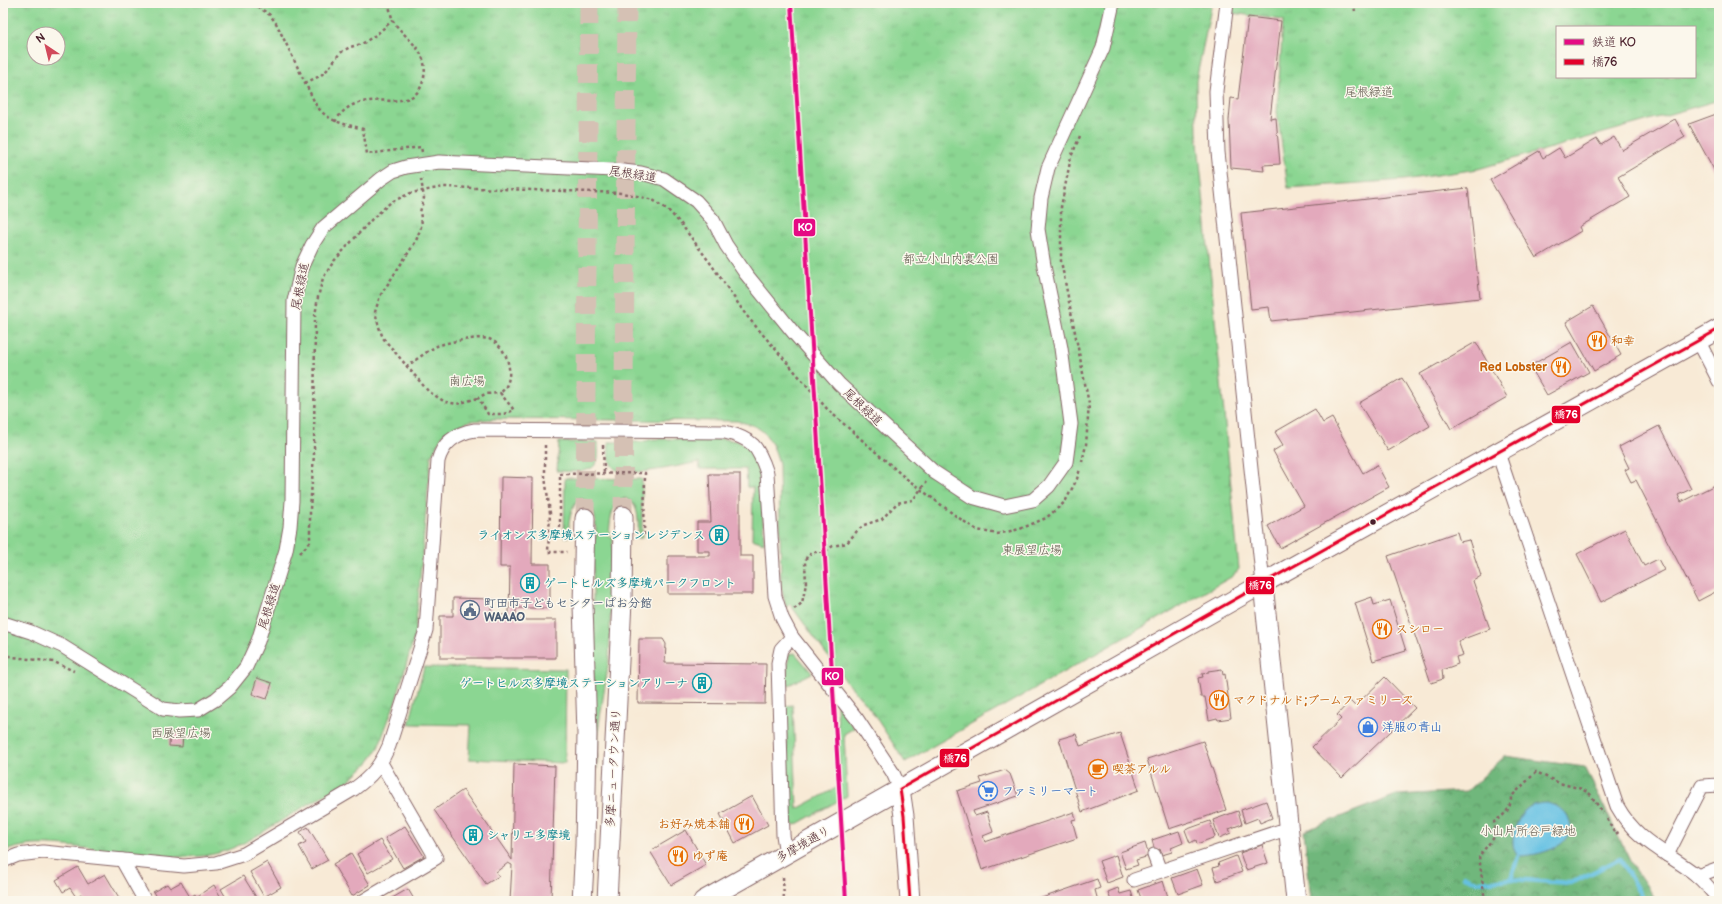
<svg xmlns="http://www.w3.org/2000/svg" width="1722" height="904" font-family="'Balsamiq Sans','Klee One',sans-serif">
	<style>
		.grass { fill: #8bd692; stroke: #6a7a5e }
		.forest { fill: url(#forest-crowns); stroke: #5d6b54 }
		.park { fill: url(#park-tufts); stroke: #6a7a5e; fill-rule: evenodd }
		.water { fill: #65c1e3; stroke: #587087 }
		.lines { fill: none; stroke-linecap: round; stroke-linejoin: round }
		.stream { stroke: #65c1e3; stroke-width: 4.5 }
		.building { fill: #e3a9bc }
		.secondary-tunnel { stroke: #d5c1b4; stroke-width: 19; stroke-dasharray: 19 10; stroke-linecap: butt }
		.street-casing { stroke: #876667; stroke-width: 15 }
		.secondary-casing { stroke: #876667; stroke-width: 21 }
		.path { stroke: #876667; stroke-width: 2.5; stroke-dasharray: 3 3; stroke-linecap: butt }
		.street { stroke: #fff; stroke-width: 13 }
		.secondary { stroke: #fff; stroke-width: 19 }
		.bus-1-casing { stroke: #fbf7ec; stroke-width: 6 }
		.bus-1 { stroke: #e4002b; stroke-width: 3 }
		.rail-1-casing { stroke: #fbf7ec; stroke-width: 7 }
		.rail-1 { stroke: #e50b84; stroke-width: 4 }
		.bus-dot { fill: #4a1f2b; stroke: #fbf7ec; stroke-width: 1.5 }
		.labels { text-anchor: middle; stroke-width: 3; stroke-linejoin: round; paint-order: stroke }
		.park-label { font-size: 12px; fill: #5e564a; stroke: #fbf7ec }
		.street-label { font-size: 12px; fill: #4a1f2b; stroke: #fbf7ec }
		.food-label { font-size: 12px; font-weight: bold; fill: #c56008; stroke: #fbf7ec; text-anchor: start }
		.culture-label { font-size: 12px; font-weight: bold; fill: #0d838f; stroke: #fbf7ec; text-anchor: end }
		.service-label { font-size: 12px; font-weight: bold; fill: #4e5e75; stroke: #fbf7ec; text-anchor: start }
		.shop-label { font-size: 12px; font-weight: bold; fill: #366cbe; stroke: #fbf7ec; text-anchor: start }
		.line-badge { stroke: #fbf7ec; stroke-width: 1.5 }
		.badge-label { font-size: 11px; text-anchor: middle; font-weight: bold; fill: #fff }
	</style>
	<defs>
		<pattern id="forest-crowns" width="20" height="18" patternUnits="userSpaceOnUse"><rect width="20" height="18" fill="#70b77c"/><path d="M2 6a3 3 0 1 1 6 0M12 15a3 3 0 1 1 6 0" fill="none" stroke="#5e9466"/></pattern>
		<pattern id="park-tufts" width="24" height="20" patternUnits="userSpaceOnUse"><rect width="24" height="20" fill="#8bd692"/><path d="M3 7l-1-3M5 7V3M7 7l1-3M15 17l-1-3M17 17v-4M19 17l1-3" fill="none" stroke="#79b77e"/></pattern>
	</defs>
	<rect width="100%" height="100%" fill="#fbf7ec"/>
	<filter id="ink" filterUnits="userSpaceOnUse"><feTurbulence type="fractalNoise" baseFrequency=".025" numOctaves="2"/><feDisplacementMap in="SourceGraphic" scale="8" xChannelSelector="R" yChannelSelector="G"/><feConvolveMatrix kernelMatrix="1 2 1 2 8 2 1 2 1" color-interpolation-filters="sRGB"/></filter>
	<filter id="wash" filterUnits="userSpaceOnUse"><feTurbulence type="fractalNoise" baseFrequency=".012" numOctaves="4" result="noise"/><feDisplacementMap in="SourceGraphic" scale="16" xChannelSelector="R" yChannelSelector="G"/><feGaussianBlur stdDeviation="0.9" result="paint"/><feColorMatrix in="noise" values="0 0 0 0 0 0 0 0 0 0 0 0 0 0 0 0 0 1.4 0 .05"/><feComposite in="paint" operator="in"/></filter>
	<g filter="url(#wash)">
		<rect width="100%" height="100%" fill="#f8ead6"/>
		<g class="grass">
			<path d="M653,439H724L737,441L746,446L753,454L761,473L764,543L752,539L753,487H747L746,469H700L699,462C682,465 630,478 615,469C608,464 608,450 609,442H641Z"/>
			<path d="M559,442H598C598,447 599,453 598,458C595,476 570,471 557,471Z"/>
			<path d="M565,478L642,479V538H638C638,525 641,503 625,498C610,503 610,524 609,537H613L609,660L599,724L597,769L593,656V538H596C596,524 596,511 587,500L580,499C569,508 569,524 568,537H564Z"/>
			<polygon points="795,653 812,673 785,687 789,654"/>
			<polygon points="424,667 566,669 565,763 469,759 471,725 409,724"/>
			<polygon points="837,703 854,728 844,734 847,796 795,825 790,823 785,706 793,705 797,809 840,786"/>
		</g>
		<polygon class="forest" points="1505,756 1585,767 1631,863 1657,901 1311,901 1304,831 1396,795 1467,791"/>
		<g class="park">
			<path d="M3,3H1212L1196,81L1197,132L1239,569L1233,576L905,762L869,707L845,680L790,604L786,607L781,586L779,465C777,453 769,434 758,428C752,424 743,423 737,421L494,419L470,421L450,430L443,434L431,456L415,634L396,700L378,748L369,762L347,782C326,794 305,806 284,819C258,835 233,853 202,856C163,860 122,852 84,848C56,845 29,841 3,852ZM34,34H58V58H34Z"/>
			<path d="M1233,3H1719V100L1478,169L1403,180L1288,188L1277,112L1283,20L1232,13ZM1557,27H1695V77H1557Z"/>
		</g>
		<path class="water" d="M1547,803C1564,808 1570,813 1571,831C1568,835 1565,841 1561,844C1549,852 1533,856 1518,856C1516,852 1513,848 1513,844C1512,832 1518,814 1529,807C1534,804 1541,803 1547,803Z"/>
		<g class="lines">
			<g class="stream">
				<polyline points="1518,856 1511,879 1571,883 1620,859 1644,901"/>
				<polyline points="1464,876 1477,882 1511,879"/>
			</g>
		</g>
		<g id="blocks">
			<g class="building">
				<polygon points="1248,17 1281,21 1270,119 1276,118 1280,164 1263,165 1264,171 1231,168 1229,120 1231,98 1238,99"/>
				<polygon points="1719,113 1719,179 1689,124"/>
				<polygon points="1675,119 1685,137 1618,177 1630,197 1579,227 1581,231 1536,258 1490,180 1539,151 1543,158 1559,148 1565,158 1597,139 1601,145 1614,137 1622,150"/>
				<polygon points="1468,188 1480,298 1271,321 1269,307 1251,309 1241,213"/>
				<polygon points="1593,306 1621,355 1594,371 1566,322"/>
				<polygon points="1476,342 1507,397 1451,429 1420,374"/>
				<polygon points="1572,342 1589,372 1547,395 1530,366"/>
				<polygon points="1402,378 1430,426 1388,451 1359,403"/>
				<polygon points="1315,409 1323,423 1332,418 1363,473 1377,465 1389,487 1280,548 1268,526 1304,506 1273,451 1283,445 1275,432"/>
				<polygon points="1659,426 1691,489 1678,495 1681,502 1719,483 1719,590 1698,601 1636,480 1631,482 1625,470 1629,468 1619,447"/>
				<polygon points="709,474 740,474 740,556 753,556 753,594 668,594 668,556 710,556 710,551 697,551 697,522 711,522"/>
				<polygon points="501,477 533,478 532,564 550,564 550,608 516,608 516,620 556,620 556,658 440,658 440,616 453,616 453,598 491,599 491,615 509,615 510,567 500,567"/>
				<polygon points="1625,529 1644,566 1658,559 1664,570 1601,602 1577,554"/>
				<polygon points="1457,532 1460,542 1469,540 1481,576 1473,581 1490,629 1458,641 1463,655 1456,657 1458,664 1442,670 1443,679 1431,683 1388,556"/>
				<polygon points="1372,597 1374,605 1390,600 1406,651 1373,661 1355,603"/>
				<polygon points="639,639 663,639 666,644 665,663 766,664 765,704 638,703"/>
				<polygon points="1222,669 1223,675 1225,674 1231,718 1218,720 1217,718 1209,720 1205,697 1201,697 1198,678 1203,677 1202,674 1208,673 1208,671"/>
				<polygon points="1385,677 1415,708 1342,778 1312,747 1341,719 1337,715 1350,701 1355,706"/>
				<polygon points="257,678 272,683 267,699 252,694"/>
				<polygon points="170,732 183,734 182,747 169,746"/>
				<polygon points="1120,733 1139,790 1082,812 1059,739 1076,734 1080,746"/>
				<polygon points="1203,741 1226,810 1169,829 1147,759"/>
				<polygon points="514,764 555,766 551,901 510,901 512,865 508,863 496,872 499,876 486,884 434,810 463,790 512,860"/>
				<polygon points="1005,770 1010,774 1018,796 973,811 975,816 987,812 993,832 983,836 985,842 1074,812 1076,819 1072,820 1077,838 982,870 957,791 982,783 980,778"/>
				<polygon points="752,796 768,825 735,843 720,814"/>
				<polygon points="1266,801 1272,818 1260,823 1258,818 1245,823 1241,810"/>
				<polygon points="1238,811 1242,824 1229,829 1231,833 1219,838 1213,820"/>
				<polygon points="1210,821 1215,837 1197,844 1196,840 1190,843 1185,830"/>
				<polygon points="405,826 424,856 403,868 385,838"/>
				<polygon points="308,827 328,860 312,869 299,846 306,842 300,832"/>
				<polygon points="686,830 706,865 671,885 650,851"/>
				<polygon points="1179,831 1183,843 1171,848 1172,852 1162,855 1160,849 1155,851 1152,840"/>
				<polygon points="380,840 392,859 368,873 357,854"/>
				<polygon points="1145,843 1149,856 1136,860 1138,865 1126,869 1120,852"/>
				<polygon points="1262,845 1268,863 1246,870 1240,853"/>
				<polygon points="351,853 370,885 352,896 333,864"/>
				<polygon points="1116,855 1123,877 1107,883 1099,861"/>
				<polygon points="1236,856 1242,872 1217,881 1213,868 1219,866 1218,863"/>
				<polygon points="267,862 281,887 264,897 250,872"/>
				<polygon points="78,867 88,884 105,874 121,901 85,901 81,894 76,897 70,888 63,892 56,880"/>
				<polygon points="1197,869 1203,885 1178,894 1172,878"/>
				<polygon points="243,876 256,897 250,901 228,901 221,889"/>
				<polygon points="1097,879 1100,888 1095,890 1098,901 1033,901"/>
				<polygon points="1163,881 1168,897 1157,901 1142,901 1138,890"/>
				<polygon points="181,882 190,897 195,894 196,897 214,885 223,901 159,901 153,892 167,884 170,888"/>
				<polygon points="1118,888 1120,894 1131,891 1134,901 1111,901 1108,892"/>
				<polygon points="408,889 415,901 387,901"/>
			</g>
		</g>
	</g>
	<g filter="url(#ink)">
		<use href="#blocks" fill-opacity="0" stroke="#876667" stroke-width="1"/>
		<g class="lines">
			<g class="secondary-tunnel">
				<polyline points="623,516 627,3"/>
				<polyline points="585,518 589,3"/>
			</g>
			<g class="street-casing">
				<g id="street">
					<polyline points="1227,3 1216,91 1218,152 1263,584"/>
					<polyline points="1698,340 1719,381"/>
					<path d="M1498,453L1617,806C1637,842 1665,851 1695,874C1704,881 1711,891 1719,899"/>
					<polyline points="3,623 31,632 62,646 163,709 179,711 198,710 216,699 230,687 246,667 258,641 286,550 290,527 292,501 294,301 302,266 312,245 323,228 381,179 393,171 406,167 439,162 614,170 641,173 664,179 696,201 713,220 726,245 746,274 793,332 839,384 934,472 972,497 1004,506 1033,500 1049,486 1066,462 1071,424 1061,348 1044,266 1038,229 1041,198 1048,168 1103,48 1113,3"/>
					<polyline points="786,854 783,835 778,663 781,649 792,637"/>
					<polyline points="1154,855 1160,871"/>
					<polyline points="1667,855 1702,786 1719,785"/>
					<polyline points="122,860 145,901"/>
					<path d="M3,861L18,855L43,852L184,866L216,863L244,854L354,789C372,776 380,766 389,746L426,630L438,461C443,442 457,433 475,430L725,432C753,439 758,446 767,473L775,596L782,618L792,637L857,719L893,773L900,789"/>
					<polyline points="1697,876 1719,868"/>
					<polyline points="1134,880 1289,828"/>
					<polyline points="363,901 436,858 381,763"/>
				</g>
			</g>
			<g class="secondary-casing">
				<g id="secondary">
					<polyline points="1263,584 1296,901"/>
					<polyline points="900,789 904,816 910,901"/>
					<polyline points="582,901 585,846 587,734 583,605 585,518"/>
					<polyline points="607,901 622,601 623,516"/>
					<polyline points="703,901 1285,571 1719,329"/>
				</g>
			</g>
			<g class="path">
				<path d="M253,3L270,15L276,23L316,105C329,123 343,123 363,129L367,154L421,147L422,152"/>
				<polyline points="1353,3 1355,11"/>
				<polyline points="305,83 320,76 327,70 340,53 350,47 362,44 377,34 393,20"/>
				<path d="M335,122C360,78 415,124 424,77C429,50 406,40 393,21C391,16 390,8 388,3"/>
				<polyline points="1080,136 1071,157 1061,207 1061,261 1089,404 1086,445 1082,462"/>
				<polyline points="421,179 424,198 420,212 422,224 416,241 380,296 375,312 379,327 383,338 428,391 445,402 457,404 478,398"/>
				<path d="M406,367C416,360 427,351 437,346C447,342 480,336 489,339C509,346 517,381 500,393"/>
				<polygon points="500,393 514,410 504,414 488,414 478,398 485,394"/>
				<polyline points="545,445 545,477 550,513 548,552 567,552"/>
				<polyline points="603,445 604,473"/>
				<polyline points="560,534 560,474 645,473 644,535"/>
				<polyline points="300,553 310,542 310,509 314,454 315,316 318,297 323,278 334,261 372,219 391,202 411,193 444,187 622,193 637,196 653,200 668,210 681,224 711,264 746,315 828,410 903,476 956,516 977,530 997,534 1020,529 1046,518 1065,502 1077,479 1080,469"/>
				<polyline points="794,609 802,603 806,584 805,562 807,556 813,552 824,552 833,546 847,543 857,531 864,525 882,519 897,503 913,500 926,482"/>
				<polyline points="3,654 13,657 54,662 74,671"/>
				<polyline points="1607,819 1615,834 1619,832"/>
				<polyline points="783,877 784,901"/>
				<path d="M1485,901L1479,856L1496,835L1494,822C1504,815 1511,810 1511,797L1536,772L1559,783L1582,789L1590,794L1603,813"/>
			</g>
			<use href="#street" class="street"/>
			<use href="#secondary" class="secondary"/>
			<g class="bus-1-casing">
				<polyline id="bus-1" points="910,901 904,816 900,789 1285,571 1719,329"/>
			</g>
			<use href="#bus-1" class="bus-1"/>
			<g class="rail-1-casing">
				<polyline id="rail-1" points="791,3 846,901"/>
			</g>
			<use href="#rail-1" class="rail-1"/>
		</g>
	</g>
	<defs>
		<g id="restaurant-ring" transform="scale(1)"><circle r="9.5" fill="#fbf7ec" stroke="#e8710a" stroke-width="1.5"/><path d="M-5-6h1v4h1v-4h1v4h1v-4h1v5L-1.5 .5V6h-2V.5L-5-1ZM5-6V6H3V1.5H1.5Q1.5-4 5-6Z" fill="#e8710a"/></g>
		<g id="building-ring" transform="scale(1)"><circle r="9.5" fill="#fbf7ec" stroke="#0f9aa8" stroke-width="1.5"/><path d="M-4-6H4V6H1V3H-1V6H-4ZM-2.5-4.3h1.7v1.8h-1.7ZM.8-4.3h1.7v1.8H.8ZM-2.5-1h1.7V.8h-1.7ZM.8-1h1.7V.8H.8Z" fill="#0f9aa8"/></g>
		<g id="civic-ring" transform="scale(1)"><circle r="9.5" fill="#fbf7ec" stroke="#5c6f8a" stroke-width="1.5"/><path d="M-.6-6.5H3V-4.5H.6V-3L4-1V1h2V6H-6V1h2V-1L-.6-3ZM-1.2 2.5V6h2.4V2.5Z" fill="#5c6f8a"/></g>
		<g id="shop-ring" transform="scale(1)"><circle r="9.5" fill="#fbf7ec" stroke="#3f7fe0" stroke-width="1.5"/><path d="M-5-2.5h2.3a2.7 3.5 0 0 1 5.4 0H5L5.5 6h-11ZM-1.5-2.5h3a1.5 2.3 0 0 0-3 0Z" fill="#3f7fe0"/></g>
		<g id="cafe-ring" transform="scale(1)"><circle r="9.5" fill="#fbf7ec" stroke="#e8710a" stroke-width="1.5"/><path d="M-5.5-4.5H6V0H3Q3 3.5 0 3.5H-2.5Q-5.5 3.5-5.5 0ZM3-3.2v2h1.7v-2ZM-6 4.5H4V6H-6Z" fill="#e8710a"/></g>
		<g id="supermarket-ring" transform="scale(1)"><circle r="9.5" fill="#fbf7ec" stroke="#3f7fe0" stroke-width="1.5"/><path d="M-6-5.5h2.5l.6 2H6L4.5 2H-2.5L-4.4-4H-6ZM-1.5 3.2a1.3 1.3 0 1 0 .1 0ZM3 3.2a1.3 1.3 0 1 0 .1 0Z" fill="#3f7fe0"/></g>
	</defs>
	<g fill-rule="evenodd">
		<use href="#restaurant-ring" x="1597" y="341"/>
		<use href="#restaurant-ring" x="1561" y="367"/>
		<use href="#building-ring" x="719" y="535"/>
		<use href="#building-ring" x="530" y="583"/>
		<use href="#civic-ring" x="470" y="610"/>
		<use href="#restaurant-ring" x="1382" y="629"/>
		<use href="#building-ring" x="702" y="683"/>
		<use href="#restaurant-ring" x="1219" y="700"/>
		<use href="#shop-ring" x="1368" y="727"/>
		<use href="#cafe-ring" x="1098" y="769"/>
		<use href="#supermarket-ring" x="988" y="791"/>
		<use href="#restaurant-ring" x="744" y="824"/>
		<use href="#building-ring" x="473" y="835"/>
		<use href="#restaurant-ring" x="678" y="856"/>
	</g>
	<circle class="bus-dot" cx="1373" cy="522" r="3.5"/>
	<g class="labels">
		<g class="park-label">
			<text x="1369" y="96">尾根緑道</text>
			<text x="951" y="263">都立小山内裏公園</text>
			<text x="467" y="385">南広場</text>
			<text x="1032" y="554">東展望広場</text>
			<text x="181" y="737">西展望広場</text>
			<text x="1528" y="835">小山片所谷戸緑地</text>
		</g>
		<g class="street-label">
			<text transform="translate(633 174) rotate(9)" y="4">尾根緑道</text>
			<text transform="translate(300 286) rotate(-79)" y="4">尾根緑道</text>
			<text transform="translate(863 407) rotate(43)" y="4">尾根緑道</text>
			<text transform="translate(269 606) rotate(-73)" y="4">尾根緑道</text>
			<text transform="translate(613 768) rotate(-87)" y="4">多摩ニュータウン通り</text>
			<text transform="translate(803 844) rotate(-30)" y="4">多摩境通り</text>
		</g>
		<g class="food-label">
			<text x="1611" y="345">和幸</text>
			<text x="1547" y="371" text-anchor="end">Red Lobster</text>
			<text x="1396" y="633">スシロー</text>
			<text x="1233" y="704">マクドナルド;ブームファミリーズ</text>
			<text x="1112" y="773">喫茶アルル</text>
			<text x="730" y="828" text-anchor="end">お好み焼本舗</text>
			<text x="692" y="860">ゆず庵</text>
		</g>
		<g class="culture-label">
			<text x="705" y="539">ライオンズ多摩境ステーションレジデンス</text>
			<text x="544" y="587" text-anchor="start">ゲートヒルズ多摩境パークフロント</text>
			<text x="688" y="687">ゲートヒルズ多摩境ステーションアリーナ</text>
			<text x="487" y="839" text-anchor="start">シャリエ多摩境</text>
		</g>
		<g class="service-label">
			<text x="484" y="607">町田市子どもセンターぱお分館<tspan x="484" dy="14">WAAAO</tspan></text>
		</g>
		<g class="shop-label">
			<text x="1382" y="731">洋服の青山</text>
			<text x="1002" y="795">ファミリーマート</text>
		</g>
	</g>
	<g class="line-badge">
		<rect x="793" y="218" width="23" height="19" rx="4" fill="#e50b84"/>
		<rect x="1551" y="405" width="30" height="19" rx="4" fill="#e4002b"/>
		<rect x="1245" y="576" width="30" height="19" rx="4" fill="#e4002b"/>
		<rect x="821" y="667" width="23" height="19" rx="4" fill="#e50b84"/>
		<rect x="939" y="748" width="31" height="20" rx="4" fill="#e4002b"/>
	</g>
	<g class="badge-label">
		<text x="805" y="231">KO</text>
		<text x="1566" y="418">橋76</text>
		<text x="1260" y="589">橋76</text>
		<text x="832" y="680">KO</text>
		<text x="955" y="762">橋76</text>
	</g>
	<rect width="1722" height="904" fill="none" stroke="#fbf7ec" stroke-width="16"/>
	<rect x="1556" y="26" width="140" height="52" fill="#fbf7ec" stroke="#b4a19f"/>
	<rect x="1564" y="39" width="20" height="6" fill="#e50b84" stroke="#b4a19f"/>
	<text x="1592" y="46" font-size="12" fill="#4a1f2b">鉄道 KO</text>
	<rect x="1564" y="59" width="20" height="6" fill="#e4002b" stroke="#b4a19f"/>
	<text x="1592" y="66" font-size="12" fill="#4a1f2b">橋76</text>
	<g transform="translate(46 46) rotate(325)"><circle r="19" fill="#fbf7ec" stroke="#b4a19f"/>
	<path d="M0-3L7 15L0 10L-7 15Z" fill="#d1495b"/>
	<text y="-6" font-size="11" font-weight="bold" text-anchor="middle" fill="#4a1f2b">N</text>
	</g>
</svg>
